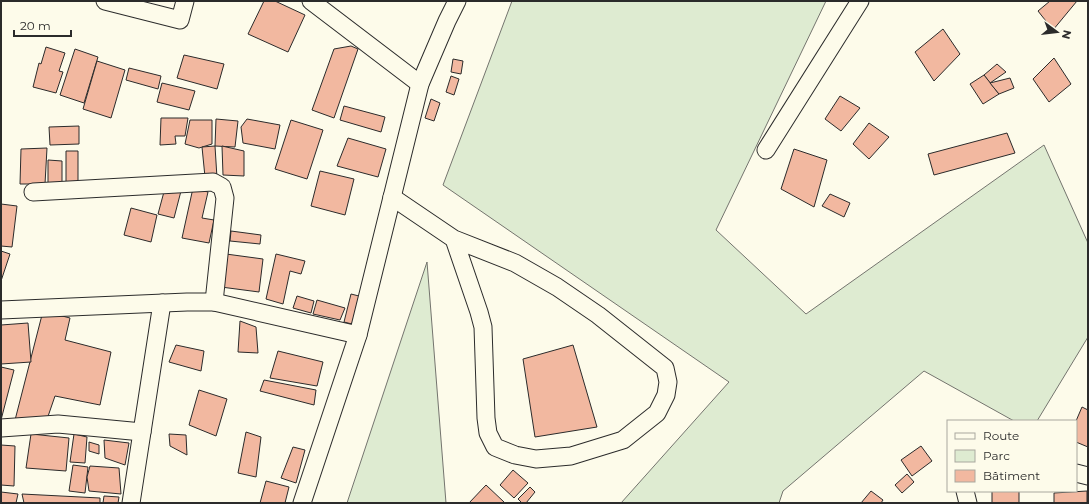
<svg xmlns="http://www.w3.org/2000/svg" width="1089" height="504" font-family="Montserrat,sans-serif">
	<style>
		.green { fill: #deebd1; stroke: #74746e }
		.building { fill: #f2b8a0; stroke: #2b2b2b }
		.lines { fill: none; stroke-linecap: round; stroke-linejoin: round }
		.minor-casing { stroke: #2b2b2b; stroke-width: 19 }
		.minor { stroke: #fdfbea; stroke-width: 17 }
	</style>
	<rect width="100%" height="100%" fill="#fdfbea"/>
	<g class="green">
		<polygon points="512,1 826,1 716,230 806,314 1044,145 1088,243 1088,337 1037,421 1014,421 924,371 783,491 779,503 621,503 729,382 443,185"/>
		<polygon points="427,262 446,503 347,503"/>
	</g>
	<g class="building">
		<polygon points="264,1 275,1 305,15 288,52 248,34"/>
		<polygon points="1050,1 1077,1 1053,30 1038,11"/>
		<polygon points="943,29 960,54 934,81 915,52"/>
		<polygon points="351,46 358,49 334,118 312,110 334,49"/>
		<polygon points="46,47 65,53 59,71 63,72 56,93 33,87 39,63 41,64"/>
		<polygon points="75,49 98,57 84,103 60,95"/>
		<polygon points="184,55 224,64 217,89 177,78"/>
		<polygon points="1054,58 1071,84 1049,102 1033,79"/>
		<polygon points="453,59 463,61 461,74 451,72"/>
		<polygon points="97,61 125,70 111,118 83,109"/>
		<polygon points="997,64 1006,72 990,83 984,75"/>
		<polygon points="129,68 161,76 158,89 126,80"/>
		<polygon points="984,75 999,94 983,104 970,84"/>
		<polygon points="451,76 459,79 454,95 446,92"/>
		<polygon points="1010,78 1014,88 999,94 990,83"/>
		<polygon points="162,83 195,91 189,110 157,102"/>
		<polygon points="840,96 860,108 841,131 825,119"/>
		<polygon points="431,99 440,103 434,121 425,118"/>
		<polygon points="344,106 385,117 381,132 340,120"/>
		<polygon points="161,118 188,118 185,136 175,136 176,144 160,145"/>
		<polygon points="216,119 238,121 235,147 215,146"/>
		<polygon points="247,119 280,125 275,149 243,143 241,127"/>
		<polygon points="190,120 212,120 212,144 199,148 185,144"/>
		<polygon points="291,120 323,130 307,179 275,169"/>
		<polygon points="869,123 889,137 869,159 853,144"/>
		<polygon points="79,126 79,144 50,145 49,127"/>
		<polygon points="1007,133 1015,153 934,175 928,154"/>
		<polygon points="348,138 386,149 378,177 337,166"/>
		<polygon points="215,146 217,178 205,177 202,147"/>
		<polygon points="222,146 244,151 244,176 223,175"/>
		<polygon points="47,148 45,184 20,184 21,149"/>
		<polygon points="794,149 827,160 814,207 781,189"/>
		<polygon points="66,151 78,151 78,183 66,184"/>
		<polygon points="48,160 62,161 62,187 48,185"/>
		<polygon points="320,171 354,179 345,215 311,206"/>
		<polygon points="165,188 181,191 174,218 158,214"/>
		<polygon points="193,188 208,192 202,218 214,220 209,243 182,238"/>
		<polygon points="830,194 850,203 844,217 822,206"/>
		<polygon points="1,204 17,206 12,247 1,246"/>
		<polygon points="131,208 157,215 151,242 124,235"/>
		<polygon points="231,231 261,235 260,244 230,241"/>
		<polygon points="1,251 10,254 1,281"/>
		<polygon points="226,254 263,259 259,292 221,287"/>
		<polygon points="276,254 305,261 301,274 290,271 283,304 266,299"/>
		<polygon points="351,294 359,296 352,324 344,322"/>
		<polygon points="297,296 314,301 311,313 293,308"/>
		<polygon points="317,300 345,308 340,320 313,314"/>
		<polygon points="43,311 70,318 65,340 111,352 100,405 55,396 44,428 14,424"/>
		<polygon points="240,321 256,327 258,353 238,352"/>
		<polygon points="28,323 31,362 1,364 1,325"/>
		<polygon points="176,345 204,351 201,371 169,362"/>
		<polygon points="573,345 597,427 535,437 523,359"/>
		<polygon points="278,351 323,362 317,386 270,378"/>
		<polygon points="1,367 14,370 1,420"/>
		<polygon points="264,380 316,390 314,405 260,391"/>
		<polygon points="199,390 227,399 216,436 189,425"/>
		<polygon points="1082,407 1088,410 1088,447 1076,442 1076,421"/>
		<polygon points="246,432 261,437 256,477 238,473"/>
		<polygon points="31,434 69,438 66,471 26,468"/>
		<polygon points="74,434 87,437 85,463 70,462"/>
		<polygon points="169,434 186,435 187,455 170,446"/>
		<polygon points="104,440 129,443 125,465 105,458"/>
		<polygon points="89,442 99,445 99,454 89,451"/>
		<polygon points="1,445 15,446 14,486 1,485"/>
		<polygon points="921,446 932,461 912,476 901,460"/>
		<polygon points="293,447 305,450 296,483 281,478"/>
		<polygon points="73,465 88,467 85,493 69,491"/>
		<polygon points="90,466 119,468 121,494 89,491 87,477"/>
		<polygon points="513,470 528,483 514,498 500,485"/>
		<polygon points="907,474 914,482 902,493 895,485"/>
		<polygon points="266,481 289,487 285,503 260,503"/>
		<polygon points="486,485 504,502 504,503 469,503"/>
		<polygon points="530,487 535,492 526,503 522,503 518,499"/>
		<polygon points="871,491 883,500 881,503 861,503"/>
		<rect x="992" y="491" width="27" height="12"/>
		<polygon points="1087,491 1087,503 1054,503 1054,493"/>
		<polygon points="1,492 18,494 16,503 1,503"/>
		<polygon points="22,494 100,498 100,503 24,503"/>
		<polygon points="104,496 119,497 118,503 103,503"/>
	</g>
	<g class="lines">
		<g class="minor-casing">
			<g id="minor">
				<polyline points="105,1 180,20 185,1"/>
				<polyline points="311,1 420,84"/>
				<polyline points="766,150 860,1"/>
				<polyline points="33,192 213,182 222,187 225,198 214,302"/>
				<polyline points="392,197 454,239 515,263 557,287 598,315 665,368 668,382 666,395 657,413 623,440 571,456 536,459 515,455 495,447 488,433 486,418 483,327 479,312 454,239"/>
				<polyline points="1,310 187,302 214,302 358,335"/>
				<polyline points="1,428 58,424 142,432"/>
				<polyline points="1076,473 1088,476"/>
				<polyline points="965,491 968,503"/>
				<polyline points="131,503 162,303"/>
				<polyline points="302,503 358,335 420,84 447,21 457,1"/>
			</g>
		</g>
		<use href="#minor" class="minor"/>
	</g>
	<rect width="1089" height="504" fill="none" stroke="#2b2b2b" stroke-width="4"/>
	<rect x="947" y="420" width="130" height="72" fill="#fdfbea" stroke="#a9a89e"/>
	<rect x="955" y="433" width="20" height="6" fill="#fdfbea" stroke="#a9a89e"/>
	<text x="983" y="440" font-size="12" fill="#2b2b2b">Route</text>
	<rect x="955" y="450" width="20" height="12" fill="#deebd1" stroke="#a9a89e"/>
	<text x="983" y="460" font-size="12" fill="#2b2b2b">Parc</text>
	<rect x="955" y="470" width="20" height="12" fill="#f2b8a0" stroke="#a9a89e"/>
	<text x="983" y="480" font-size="12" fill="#2b2b2b">Bâtiment</text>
	<g transform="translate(1057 32) rotate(105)" stroke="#fdfbea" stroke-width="3" paint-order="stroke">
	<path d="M0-3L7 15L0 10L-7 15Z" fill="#2b2b2b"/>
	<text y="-6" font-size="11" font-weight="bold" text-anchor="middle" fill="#2b2b2b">N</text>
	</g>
	<path d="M14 30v6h57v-6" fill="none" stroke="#2b2b2b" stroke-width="2"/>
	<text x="20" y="30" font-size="12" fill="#2b2b2b" stroke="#fdfbea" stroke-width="3" paint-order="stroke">20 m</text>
</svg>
